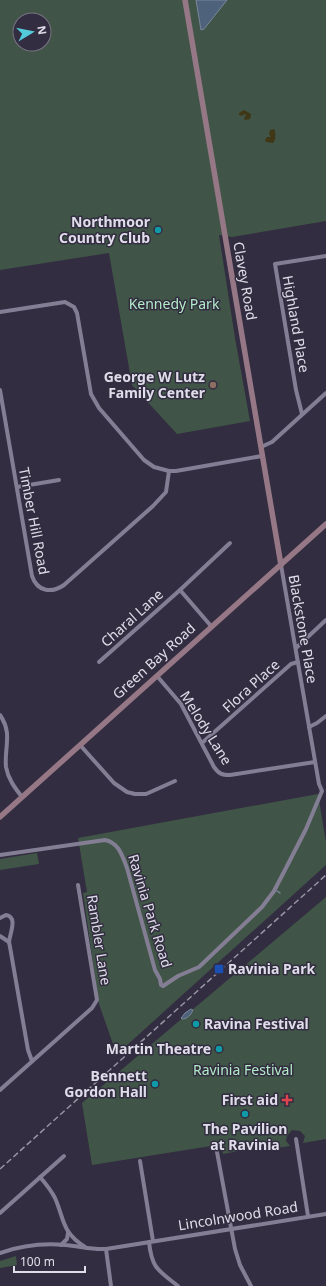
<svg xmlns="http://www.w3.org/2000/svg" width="326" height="1286" font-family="'Noto Sans',sans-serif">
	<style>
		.green { fill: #405547; fill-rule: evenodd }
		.sand { fill: #403717 }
		.water { fill: #4f627b; stroke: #7a879c }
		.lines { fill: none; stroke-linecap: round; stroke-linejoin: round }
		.stream { stroke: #7a879c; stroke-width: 1.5 }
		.minor { stroke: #847e95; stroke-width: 4 }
		.secondary { stroke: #967785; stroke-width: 5.5 }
		.rail { stroke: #9894a3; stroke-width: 1.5; stroke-dasharray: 6 3; stroke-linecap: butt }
		.culture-dot { fill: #0f9aa8; stroke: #322d40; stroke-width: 1.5 }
		.education-dot { fill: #8d6e63; stroke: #322d40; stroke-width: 1.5 }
		.transit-dot { fill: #1a4fb4; stroke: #322d40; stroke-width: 1.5 }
		.health-dot { fill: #e0444e; stroke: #322d40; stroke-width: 1.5 }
		.labels { text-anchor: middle; stroke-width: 3; stroke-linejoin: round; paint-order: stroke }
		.poi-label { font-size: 14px; font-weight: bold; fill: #e0ddea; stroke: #322d40; text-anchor: end }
		.street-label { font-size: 14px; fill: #e0ddea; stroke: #322d40 }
		.park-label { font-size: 14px; fill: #b3ebc7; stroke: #322d40 }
	</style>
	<rect width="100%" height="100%" fill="#322d40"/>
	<g class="green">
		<path d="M0,0H326V221L232,237L219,235L235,338L250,421L177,434L132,385L109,253L0,270ZM20,20H44V44H20Z"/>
		<polygon points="318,794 326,842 326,865 115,1056 113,1044 99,1004 83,893 87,892 78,838"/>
		<polygon points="37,853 39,864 0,870 0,859"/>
		<polygon points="326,897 326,1139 303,1143 305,1136 300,1131 292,1130 287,1136 286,1141 290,1146 256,1151 255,1148 223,1154 221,1146 217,1145 92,1165 82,1103"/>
		<polygon points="16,1256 17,1265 0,1268 0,1261"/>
	</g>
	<g class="sand">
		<polygon points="244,110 251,114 250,119 245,120 244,118 246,115 244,114 242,116 239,115 239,113"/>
		<path d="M270,130L274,129C276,132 276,140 273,143L266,142L265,140L267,137H271L269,134Z"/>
	</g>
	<g class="water">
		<polygon points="196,0 227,0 204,29 201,30"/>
		<path d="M191,1009L193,1010C191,1015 187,1019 182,1019L181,1018L185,1013Z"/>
	</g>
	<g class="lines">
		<polyline class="stream" points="277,891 280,893"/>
		<g class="minor">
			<polyline points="0,312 65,302 74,307 77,313 91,394 99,408 144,460 154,467 169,471 176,471 262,456"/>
			<path d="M0,390L32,576C37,591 51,594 64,585L153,506L166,492L169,471"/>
			<polyline points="302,414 296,390 275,264 326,256"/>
			<polyline points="261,447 272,442 326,393"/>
			<polyline points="17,487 59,480"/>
			<polyline points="281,565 319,784 322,791"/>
			<polyline points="180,590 211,626"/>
			<polyline points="296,648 326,620"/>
			<polyline points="99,662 180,590 230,543"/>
			<path d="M157,676L181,704L214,767C219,774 222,775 230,775L315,762"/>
			<path d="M0,715C13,734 4,747 6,767C8,779 15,788 22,797"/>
			<polyline points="309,727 317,723 326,716"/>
			<polyline points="202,743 291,664 298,662"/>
			<polyline points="80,745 114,783 127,792 135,794 146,794 175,781"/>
			<path d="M0,855L105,840C119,843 122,855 127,868L155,970L160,979L161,985L163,986L178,976L199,967L262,907L274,891L286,868L306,829L322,791"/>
			<path d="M0,918L6,915C18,917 10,933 9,942"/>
			<polyline points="0,936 9,942 10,947 28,1050 32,1061"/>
			<polyline points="0,1090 92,1008 97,1000 78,885"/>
			<polyline points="296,1139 308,1216"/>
			<polyline points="217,1152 235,1249 240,1265 251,1286"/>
			<polyline points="140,1161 153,1241"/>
			<path d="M40,1177C46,1184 51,1190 55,1198C65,1221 61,1231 85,1247"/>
			<polyline points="0,1213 64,1156"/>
			<path d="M149,1242C152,1269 158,1270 178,1286"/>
			<polyline points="61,1245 67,1239 68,1233"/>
			<polyline points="106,1249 111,1286"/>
			<path d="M0,1253C20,1246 44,1243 65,1245C79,1246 92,1250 106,1249L326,1214"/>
		</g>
		<g class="secondary">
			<polyline points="185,0 281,565"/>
			<polyline points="0,817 326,524"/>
		</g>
		<polyline class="rail" points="0,1169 326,875"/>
	</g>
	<g class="culture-dot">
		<circle cx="158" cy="230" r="4"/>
		<circle cx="196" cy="1024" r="4"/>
		<circle cx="219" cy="1049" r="4"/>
		<circle cx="155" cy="1084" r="4"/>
		<circle cx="245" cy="1114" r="4"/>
	</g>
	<circle class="education-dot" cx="213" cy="385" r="4"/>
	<rect class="transit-dot" x="214" y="964" width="10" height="10" rx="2"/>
	<path class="health-dot" d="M285 1094h4v4h4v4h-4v4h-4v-4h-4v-4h4z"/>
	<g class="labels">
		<g class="poi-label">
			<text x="150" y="227">Northmoor<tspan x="150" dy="16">Country Club</tspan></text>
			<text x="205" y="382">George W Lutz<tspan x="205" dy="16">Family Center</tspan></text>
			<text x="228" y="974" text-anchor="start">Ravinia Park</text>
			<text x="204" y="1029" text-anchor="start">Ravina Festival</text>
			<text x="211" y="1054">Martin Theatre</text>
			<text x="147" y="1081">Bennett<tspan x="147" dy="16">Gordon Hall</tspan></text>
			<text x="278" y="1105">First aid</text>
			<text x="245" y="1134" text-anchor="middle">The Pavilion<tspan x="245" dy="16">at Ravinia</tspan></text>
		</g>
		<g class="street-label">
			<text transform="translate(245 281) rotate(80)" y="5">Clavey Road</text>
			<text transform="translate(296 324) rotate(80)" y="5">Highland Place</text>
			<text transform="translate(34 521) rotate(79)" y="5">Timber Hill Road</text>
			<text transform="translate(132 618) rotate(-42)" y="5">Charal Lane</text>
			<text transform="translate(303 629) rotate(80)" y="5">Blackstone Place</text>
			<text transform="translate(154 661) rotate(-42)" y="5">Green Bay Road</text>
			<text transform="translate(251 686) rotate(-42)" y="5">Flora Place</text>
			<text transform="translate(206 728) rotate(58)" y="5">Melody Lane</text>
			<text transform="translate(150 911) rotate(73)" y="5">Ravinia Park Road</text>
			<text transform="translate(99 940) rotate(81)" y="5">Rambler Lane</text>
			<text transform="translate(238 1216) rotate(-9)" y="5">Lincolnwood Road</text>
		</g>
		<g class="park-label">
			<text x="174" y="309">Kennedy Park</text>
			<text x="243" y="1075">Ravinia Festival</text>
		</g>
	</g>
	<g transform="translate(32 32) rotate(80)"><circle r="19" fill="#322d40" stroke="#787384"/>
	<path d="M0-3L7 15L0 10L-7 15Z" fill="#53cbdb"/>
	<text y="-6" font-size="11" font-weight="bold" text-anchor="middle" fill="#e0ddea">N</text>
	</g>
	<path d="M14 1266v6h71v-6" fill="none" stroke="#e0ddea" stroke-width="2"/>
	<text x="20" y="1266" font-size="12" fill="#e0ddea" stroke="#322d40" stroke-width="3" paint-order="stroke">100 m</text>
</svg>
